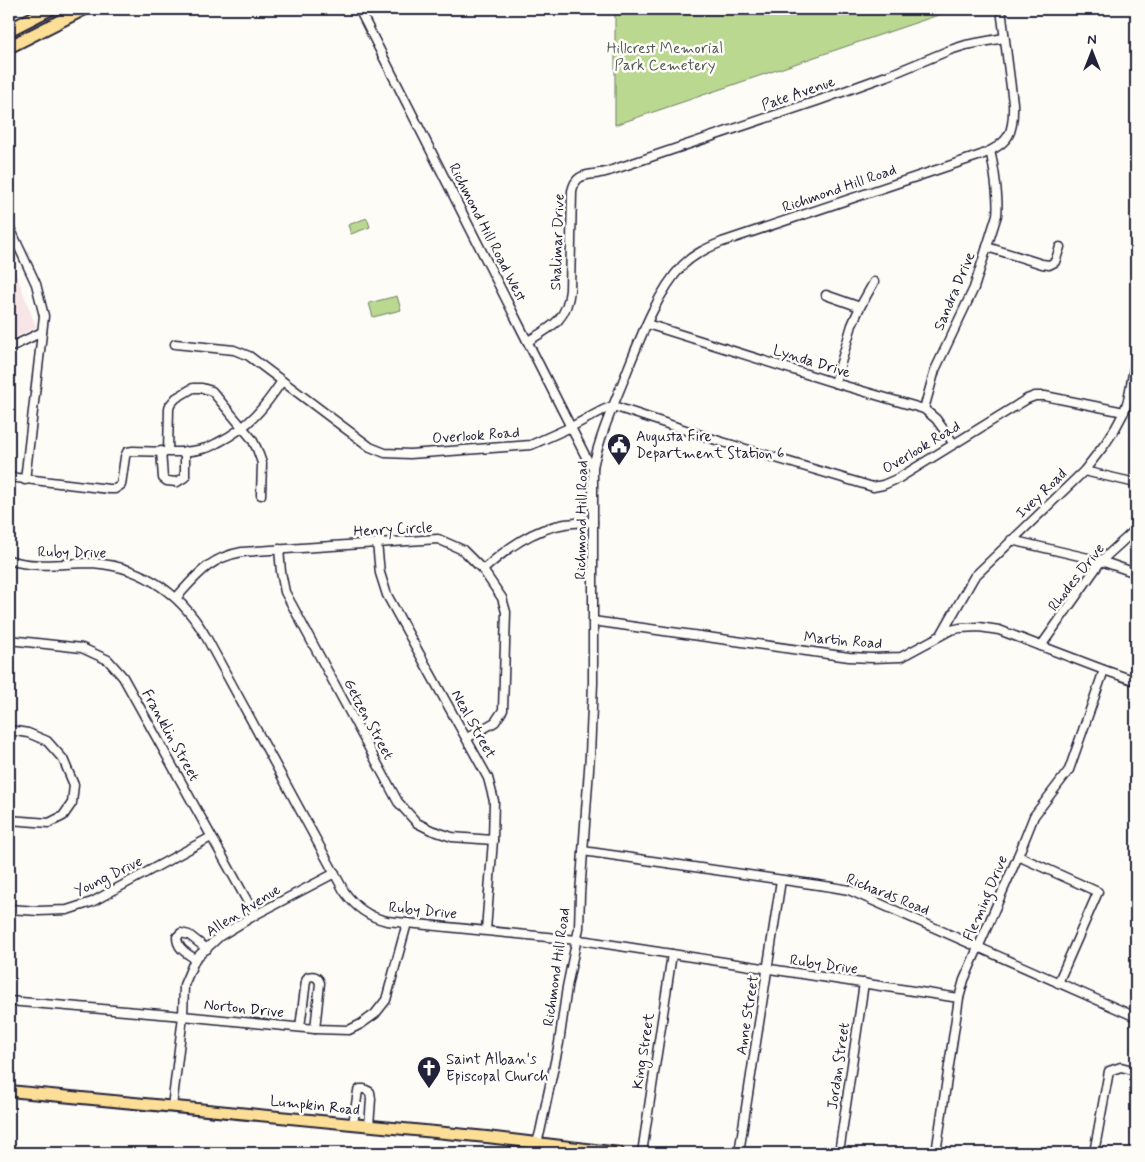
<svg xmlns="http://www.w3.org/2000/svg" width="1145" height="1162" font-family="Mynerve,sans-serif">
	<style>
		.built { fill: #f7e5e7 }
		.green { fill: #bad890; stroke: #6e7d66 }
		.lines { fill: none; stroke-linecap: round; stroke-linejoin: round }
		.minor-casing { stroke: #22223b; stroke-width: 11 }
		.major-casing { stroke: #22223b; stroke-width: 14 }
		.highway-casing { stroke: #22223b; stroke-width: 15 }
		.minor { stroke: #fdfcf7; stroke-width: 8 }
		.major { stroke: #fdde96; stroke-width: 10 }
		.highway { stroke: #fdde96; stroke-width: 11 }
		.labels { text-anchor: middle; stroke-width: 5; stroke-linejoin: round; paint-order: stroke }
		.park-label { font-size: 15px; fill: #505954; stroke: #fdfcf7 }
		.street-label { font-size: 15px; fill: #22223b; stroke: #fdfcf7 }
		.poi-label { font-size: 15px; fill: #22223b; stroke: #fdfcf7; text-anchor: start }
	</style>
	<rect width="100%" height="100%" fill="#fdfcf7"/>
	<filter id="ink" filterUnits="userSpaceOnUse"><feTurbulence type="fractalNoise" baseFrequency=".02" numOctaves="2"/><feDisplacementMap in="SourceGraphic" scale="10" xChannelSelector="R" yChannelSelector="G"/><feConvolveMatrix kernelMatrix="1 2 1 2 8 2 1 2 1" color-interpolation-filters="sRGB"/></filter>
	<g filter="url(#ink)">
		<polygon class="built" points="9,255 36,327 9,341"/>
		<g class="green">
			<polygon points="615,9 956,9 615,125"/>
			<polygon points="367,218 370,227 351,234 348,225"/>
			<polygon points="397,296 401,310 373,317 369,303"/>
			<polygon points="99,1149 99,1153 9,1153 9,1151"/>
		</g>
		<g class="lines">
			<g class="minor-casing">
				<g id="minor">
					<polyline points="359,9 588,461 593,467"/>
					<polyline points="9,226 36,284 44,316 25,480"/>
					<polyline points="987,247 1042,264 1049,265 1055,262 1060,247"/>
					<polyline points="826,295 860,307"/>
					<polyline points="647,324 835,383 924,409 936,419 954,444"/>
					<path d="M528,341C552,327 567,320 570,290L572,191C576,173 586,176 600,173C604,173 608,171 612,170L820,100L892,74L950,50L966,45L1004,38"/>
					<polyline points="175,344 234,350 249,356 370,447 385,453 410,454 531,445 571,427 603,410 613,406 719,441 873,487 883,485 899,478 1027,399 1035,396 1045,396 1124,412"/>
					<polyline points="9,348 42,332"/>
					<polyline points="835,383 852,325 860,307 874,282"/>
					<path d="M924,409L935,370L974,288L997,215C999,200 994,166 990,151"/>
					<polyline points="161,451 163,478 167,481 177,482 185,477 185,451"/>
					<polyline points="168,451 169,409 170,405 176,398 193,388 202,388 212,391 252,439 257,449 262,463 261,495"/>
					<polyline points="1084,471 1136,483"/>
					<path d="M9,477L109,489H115L121,485L125,457L127,452L133,451C156,451 183,455 206,448C210,447 215,444 219,442C249,427 264,408 282,381"/>
					<polyline points="1011,540 1101,561 1136,573"/>
					<polyline points="377,543 380,573 387,595 488,778 494,801 493,840 486,930"/>
					<polyline points="279,549 281,572 285,592 398,802 417,823 431,830 452,837 493,840"/>
					<path d="M9,560C34,568 59,564 85,563C137,563 179,591 205,635L344,891C355,907 368,917 387,921L587,941L959,998"/>
					<path d="M483,570C507,548 533,529 565,524C574,523 584,522 593,522"/>
					<path d="M176,598C197,575 209,558 242,552L438,539L463,550L483,570L502,598L506,612L503,710L495,722L467,738"/>
					<polyline points="593,621 849,657 872,658 901,657 951,630 960,628 979,627 999,630 1104,670 1136,681"/>
					<polyline points="941,635 974,577 1084,471 1105,444 1115,429 1124,412 1128,400 1136,358"/>
					<polyline points="9,640 82,648 108,660 123,677 255,915"/>
					<polyline points="1041,646 1101,561 1136,529"/>
					<polyline points="9,730 28,733 47,741 63,759 74,785 72,803 63,816 49,823 9,820"/>
					<polyline points="583,851 832,887 849,890 1136,1017"/>
					<polyline points="1018,856 1098,892 1058,983"/>
					<polyline points="9,909 38,911 67,910 92,902 211,837"/>
					<path d="M195,959C187,953 177,949 177,937L181,933L189,935L207,949"/>
					<polyline points="9,1001 183,1016 315,1029 349,1030 361,1024 375,1014 386,1000 407,923"/>
					<path d="M300,1027L306,981L308,977C314,975 318,977 320,983L315,1029"/>
					<polyline points="172,1107 183,1016 184,985 195,959 220,936 255,915 335,873"/>
					<polyline points="353,1124 358,1091 360,1089 364,1089 370,1092 371,1099 369,1126"/>
					<path d="M534,1153L540,1132L559,1043L567,987L579,928L580,894L590,755L593,683V467C599,439 611,411 622,384C637,347 655,294 683,265C694,254 707,248 722,242L981,155C1010,143 1014,133 1013,103L1001,9"/>
					<polyline points="642,1153 672,954"/>
					<polyline points="739,1153 781,880"/>
					<polyline points="839,1153 864,983"/>
					<polyline points="936,1153 959,998 964,980 1018,856 1034,816 1069,770 1104,670"/>
					<polyline points="1094,1153 1109,1071 1121,1067 1136,1071"/>
				</g>
			</g>
			<g class="major-casing">
				<polyline id="major" points="9,1091 487,1137 619,1153"/>
			</g>
			<g class="highway-casing">
				<g id="highway">
					<polyline points="9,30 50,9"/>
					<polyline points="9,47 84,9"/>
				</g>
			</g>
			<use href="#minor" class="minor"/>
			<use href="#major" class="major"/>
			<use href="#highway" class="highway"/>
		</g>
	</g>
	<defs>
		<g id="civic-pin" transform="scale(1.25)"><path d="M0 17L-7.5 6A9.5 9.5 0 1 1 7.5 6Z" fill="#22223b" stroke="#fdfcf7"/><path d="M-.6-6.5H3V-4.5H.6V-3L4-1V1h2V6H-6V1h2V-1L-.6-3ZM-1.2 2.5V6h2.4V2.5Z" fill="#fff"/></g>
		<g id="church-pin" transform="scale(1.25)"><path d="M0 17L-7.5 6A9.5 9.5 0 1 1 7.5 6Z" fill="#22223b" stroke="#fdfcf7"/><path d="M-1.2-6h2.4v3.5h3.3v2.4h-3.3V6h-2.4V-.1h-3.3v-2.4h3.3Z" fill="#fff"/></g>
	</defs>
	<g fill-rule="evenodd">
		<use href="#civic-pin" x="619" y="445"/>
		<use href="#church-pin" x="429" y="1068"/>
	</g>
	<g class="labels">
		<g class="park-label">
			<text x="665" y="53">Hillcrest Memorial<tspan x="665" dy="17">Park Cemetery</tspan></text>
		</g>
		<g class="street-label">
			<text transform="translate(798 93) rotate(-19)" y="5">Pate Avenue</text>
			<text transform="translate(839 188) rotate(-19)" y="5">Richmond Hill Road</text>
			<text transform="translate(488 232) rotate(63)" y="5">Richmond Hill Road West</text>
			<text transform="translate(557 242) rotate(-88)" y="5">Shalimar Drive</text>
			<text transform="translate(954 291) rotate(-67)" y="5">Sandra Drive</text>
			<text transform="translate(812 361) rotate(17)" y="5">Lynda Drive</text>
			<text transform="translate(476 435) rotate(-4)" y="5">Overlook Road</text>
			<text transform="translate(921 447) rotate(-31)" y="5">Overlook Road</text>
			<text transform="translate(1041 493) rotate(-44)" y="5">Ivey Road</text>
			<text transform="translate(581 520) rotate(-89)" y="5">Richmond Hill Road</text>
			<text transform="translate(393 529) rotate(-3)" y="5">Henry Circle</text>
			<text transform="translate(72 552) rotate(1)" y="5">Ruby Drive</text>
			<text transform="translate(1076 577) rotate(-52)" y="5">Rhodes Drive</text>
			<text transform="translate(843 640) rotate(5)" y="5">Martin Road</text>
			<text transform="translate(369 719) rotate(62)" y="5">Getzen Street</text>
			<text transform="translate(474 724) rotate(61)" y="5">Neal Street</text>
			<text transform="translate(171 735) rotate(61)" y="5">Franklin Street</text>
			<text transform="translate(108 876) rotate(-26)" y="5">Young Drive</text>
			<text transform="translate(888 894) rotate(22)" y="5">Richards Road</text>
			<text transform="translate(985 898) rotate(-67)" y="5">Fleming Drive</text>
			<text transform="translate(243 910) rotate(-32)" y="5">Allen Avenue</text>
			<text transform="translate(423 910) rotate(6)" y="5">Ruby Drive</text>
			<text transform="translate(824 964) rotate(8)" y="5">Ruby Drive</text>
			<text transform="translate(556 967) rotate(-82)" y="5">Richmond Hill Road</text>
			<text transform="translate(244 1008) rotate(6)" y="5">Norton Drive</text>
			<text transform="translate(747 1015) rotate(-81)" y="5">Anne Street</text>
			<text transform="translate(643 1051) rotate(-81)" y="5">King Street</text>
			<text transform="translate(838 1066) rotate(-82)" y="5">Jordan Street</text>
			<text transform="translate(315 1105) rotate(6)" y="5">Lumpkin Road</text>
		</g>
		<g class="poi-label">
			<text x="636" y="441">Augusta Fire<tspan x="636" dy="17">Department Station 6</tspan></text>
			<text x="446" y="1064">Saint Alban's<tspan x="446" dy="17">Episcopal Church</tspan></text>
		</g>
	</g>
	<rect width="1145" height="1162" fill="none" stroke="#fdfcf7" stroke-width="30"/>
	<rect x="15" y="15" width="1115" height="1132" fill="none" stroke="#22223b" stroke-width="2" filter="url(#ink)"/>
	<g transform="translate(1092 52)" stroke="#fdfcf7" stroke-width="4" paint-order="stroke">
	<path d="M0-4L9 19L0 12L-9 19Z" fill="#22223b"/>
	<text y="-8" font-size="14" font-weight="bold" text-anchor="middle" fill="#22223b">N</text>
	</g>
</svg>
